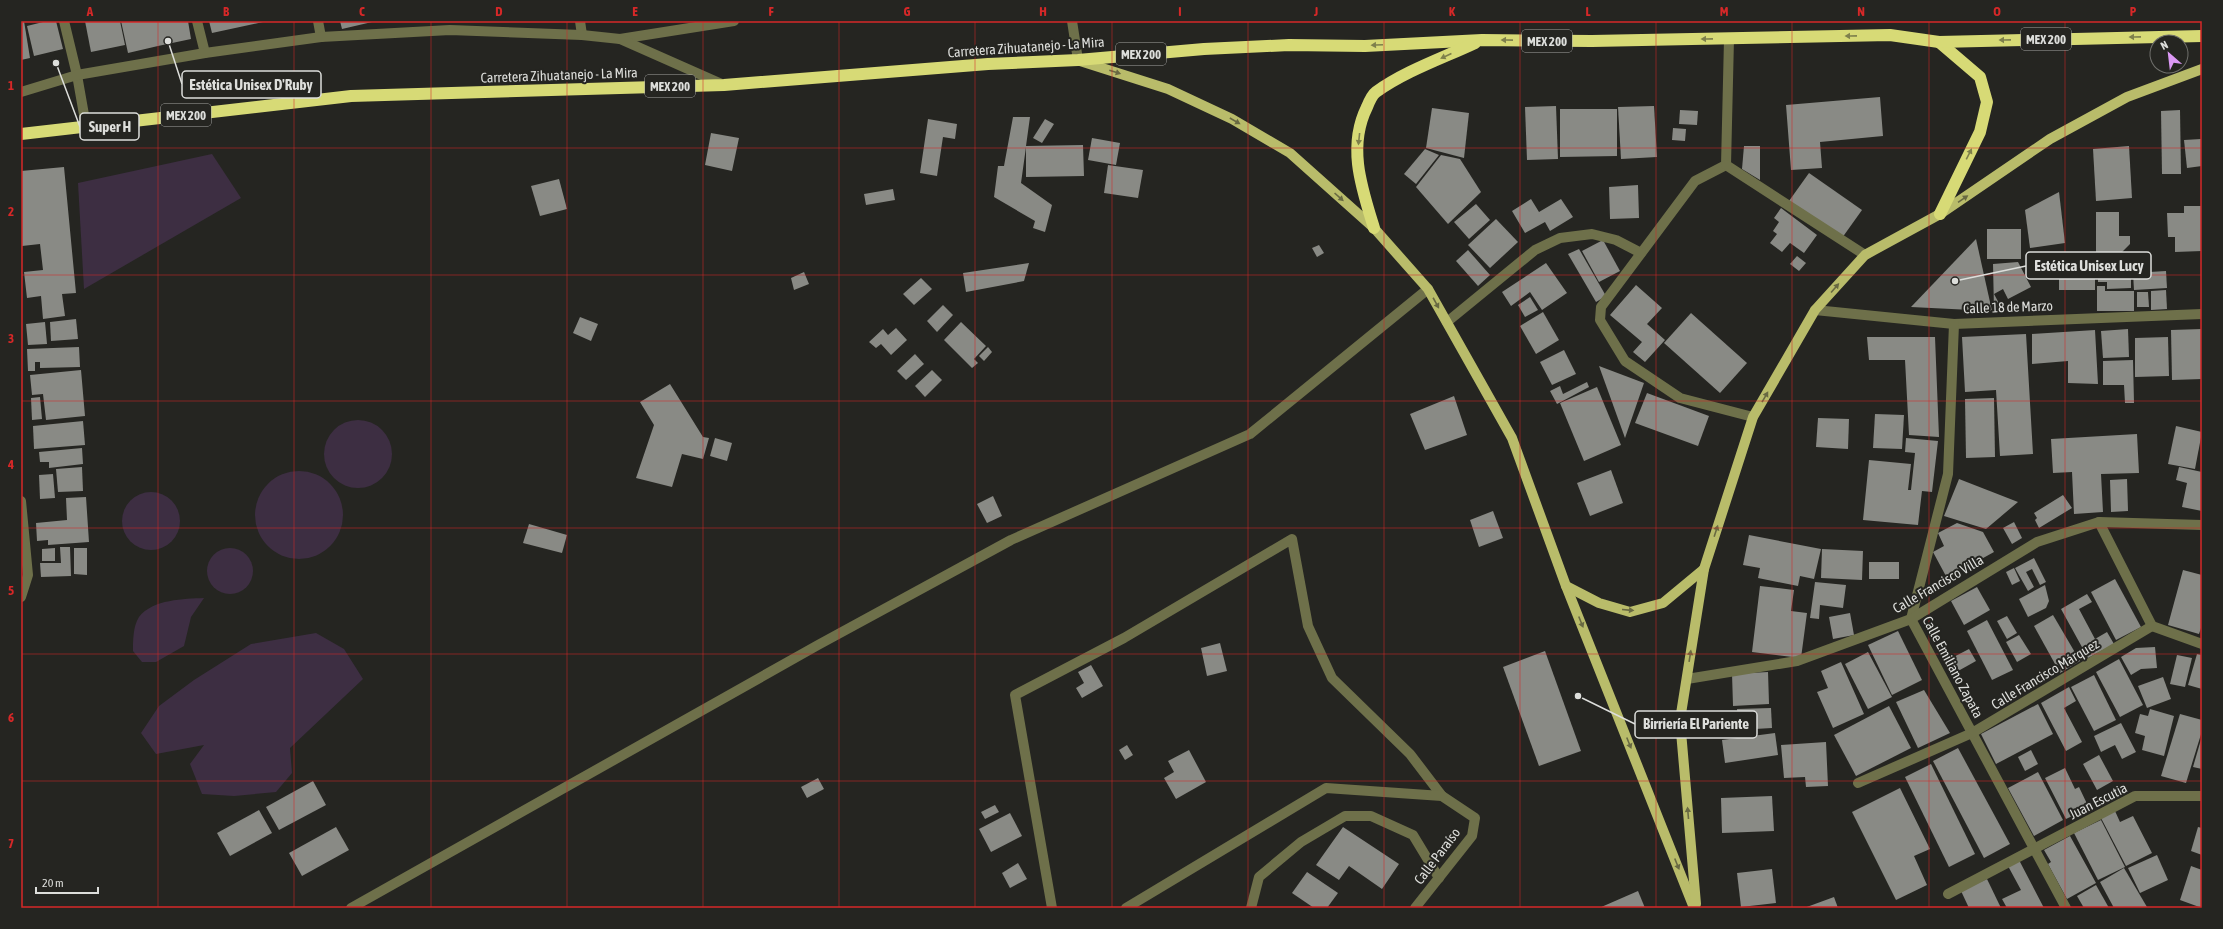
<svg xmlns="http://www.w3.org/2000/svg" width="2223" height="929" font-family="'Asap Condensed',sans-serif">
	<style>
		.green { fill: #3d2e42 }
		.building { fill: #898a85 }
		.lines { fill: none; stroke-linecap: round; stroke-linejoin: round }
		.minor { stroke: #6e704a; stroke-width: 10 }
		.major { stroke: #b9bc6a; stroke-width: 10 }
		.highway { stroke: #d7da76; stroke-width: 12 }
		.oneway { fill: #7e804c }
		.oneway2 { fill: #686942 }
		.grid { fill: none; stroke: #d62828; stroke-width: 1; stroke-opacity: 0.55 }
		.labels { text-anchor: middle; stroke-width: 4; stroke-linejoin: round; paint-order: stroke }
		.shield { fill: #252521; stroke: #a6a6a3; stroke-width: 1 }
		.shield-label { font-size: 13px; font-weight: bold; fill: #dddedb }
		.street-label { font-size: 14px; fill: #dddedb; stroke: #252521 }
		.leader { fill: none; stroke: #dddedb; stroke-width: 1.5 }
		.callout-dot { fill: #dddedb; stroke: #252521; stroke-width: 1.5 }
		.callout { fill: #252521; stroke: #dddedb; stroke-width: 1.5 }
		.callout-label { font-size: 15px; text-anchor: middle; font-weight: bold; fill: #dddedb }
		.neatline { fill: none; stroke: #d62828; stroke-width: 1.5 }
		.grid-label { font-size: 13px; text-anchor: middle; font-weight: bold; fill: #d62828 }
	</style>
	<rect width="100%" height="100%" fill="#252521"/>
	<g class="green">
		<polygon points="212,154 241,198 84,289 78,183"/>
		<circle cx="358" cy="454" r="34"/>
		<circle cx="299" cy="515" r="44"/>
		<circle cx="151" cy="521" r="29"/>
		<circle cx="230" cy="571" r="23"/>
		<path d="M204,598L191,617L184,646L156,662H142L133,651C133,641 133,626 139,617C153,599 184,599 204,598Z"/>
		<polygon points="316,633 344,649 363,679 290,748 292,773 276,792 234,796 202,794 190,764 204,745 156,754 141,733 159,706 194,680 251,644"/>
	</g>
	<g class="building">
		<polygon points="21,21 24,21 30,58 21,60"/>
		<polygon points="47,21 56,21 63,49 34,56 27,26"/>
		<polygon points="85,21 120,21 125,45 91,52"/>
		<polygon points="121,21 188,21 191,39 158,46 156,39 158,46 128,53"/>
		<polygon points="209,21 262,21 263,22 212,33"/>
		<polygon points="340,21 372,21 372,22 342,29"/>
		<polygon points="1880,97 1883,136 1820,142 1822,168 1791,170 1786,105"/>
		<polygon points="1556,106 1558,159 1527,160 1525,107"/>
		<polygon points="1654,106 1657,157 1621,159 1618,107"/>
		<polygon points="1432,108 1469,113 1464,158 1426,148"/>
		<polygon points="1560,109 1617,109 1617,156 1560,157"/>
		<polygon points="1680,110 1698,111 1697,125 1679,124"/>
		<polygon points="2180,110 2181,174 2162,174 2161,111"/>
		<polygon points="1013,117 1030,117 1026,146 1083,145 1084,176 1026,177 1026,147 1021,183 1052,205 1045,232 1033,228 1035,221 994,197 998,166 1004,166"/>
		<polygon points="928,119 957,124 955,139 943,137 937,176 920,173"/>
		<polygon points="1045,119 1054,124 1042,143 1033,138"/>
		<polygon points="1673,128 1686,129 1685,141 1672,140"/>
		<polygon points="711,133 739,138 732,171 705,165"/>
		<polygon points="1092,138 1120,143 1116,165 1088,160"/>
		<polygon points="2201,139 2202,166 2187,168 2184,140"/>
		<polygon points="1744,146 1760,146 1760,180 1742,169"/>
		<polygon points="2129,146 2132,198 2096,201 2093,149"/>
		<polygon points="1425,149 1439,155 1416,184 1404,174"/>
		<polygon points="1441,155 1460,159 1481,192 1448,224 1416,187"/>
		<polygon points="1108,165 1143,170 1138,198 1104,193"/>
		<polygon points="64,167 76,293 62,294 65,316 43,319 41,296 27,298 24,272 43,270 40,244 22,246 21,171"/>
		<polygon points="1809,173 1862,210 1842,238 1789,201"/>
		<polygon points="559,179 567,209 540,216 531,186"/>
		<polygon points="1638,185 1639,218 1610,219 1609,187"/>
		<polygon points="893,189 895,200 866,205 864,194"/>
		<polygon points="2059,192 2065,243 2030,248 2025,210"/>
		<polygon points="1531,199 1539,212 1561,199 1573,217 1550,231 1545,222 1525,233 1512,211"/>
		<polygon points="1476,204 1490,220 1469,239 1454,222"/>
		<polygon points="2184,206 2201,206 2202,251 2175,252 2175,237 2168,237 2167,213 2184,213"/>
		<polygon points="1781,208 1817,235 1804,253 1790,243 1782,252 1770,243 1777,234 1773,231 1779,222 1774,218"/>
		<polygon points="2096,212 2119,212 2119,236 2130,236 2130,244 2121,253 2096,253"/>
		<polygon points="1496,219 1518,242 1490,268 1468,245"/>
		<rect x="1987" y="229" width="34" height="30"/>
		<polygon points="1976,239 1992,311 1911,307"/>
		<polygon points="1603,240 1620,271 1599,282 1582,251"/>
		<polygon points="1319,245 1324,253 1317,257 1312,248"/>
		<polygon points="1579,249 1606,296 1596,302 1568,254"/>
		<polygon points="1468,250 1490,275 1478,286 1456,261"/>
		<polygon points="2059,255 2089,255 2095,264 2095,290 2059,290"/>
		<polygon points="2121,255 2120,267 2133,266 2132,271 2110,271 2110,277 2131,276 2131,288 2107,289 2107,282 2098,282 2098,256"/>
		<polygon points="1797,256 1806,263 1799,271 1790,264"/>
		<polygon points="2018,262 2031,287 2008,299 2003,289 1994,294 2001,307 1994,310 1993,264"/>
		<polygon points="1029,263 1024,281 966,292 963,273"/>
		<polygon points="1546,263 1567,293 1542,310 1530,292 1511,306 1502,292"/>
		<polygon points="2166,271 2167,288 2134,290 2133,273"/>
		<polygon points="804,272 809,284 794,290 791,278"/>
		<polygon points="921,278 932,289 914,305 903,294"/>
		<polygon points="1636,285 1662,308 1647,324 1665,340 1645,362 1633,352 1642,342 1610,315"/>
		<polygon points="2097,286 2105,286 2105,291 2134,291 2134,311 2097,311"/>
		<polygon points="2166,290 2167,309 2151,310 2151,291"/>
		<polygon points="2137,292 2148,292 2149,307 2137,307"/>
		<polygon points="1530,297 1538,310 1525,317 1518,305"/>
		<polygon points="943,305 953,315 937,332 927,321"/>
		<polygon points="1543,312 1559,340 1536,354 1520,326"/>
		<polygon points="1691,313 1747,363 1720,393 1664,343"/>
		<polygon points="580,317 598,324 591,341 573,333"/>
		<polygon points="76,319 78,339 51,341 50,322"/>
		<polygon points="45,322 47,344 28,345 26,324"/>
		<polygon points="961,322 986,346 974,359 978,363 972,368 944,340"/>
		<polygon points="896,328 907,340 891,355 881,344 876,348 869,342 883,329 888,335"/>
		<polygon points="2128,329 2129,357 2103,358 2101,331"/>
		<polygon points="2202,329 2202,379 2172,380 2171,330"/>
		<polygon points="2095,330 2098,384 2068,383 2068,361 2032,364 2032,334"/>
		<polygon points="2026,334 2033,454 2000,456 1996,390 1965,392 1962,337"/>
		<polygon points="1867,337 1935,337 1939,437 1909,435 1905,360 1869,360"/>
		<polygon points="2168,337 2169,376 2135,377 2135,338"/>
		<polygon points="79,347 80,367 40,368 40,362 35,362 35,371 28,371 27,349"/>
		<polygon points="988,347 992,352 984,361 979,356"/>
		<polygon points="1564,350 1576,374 1552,385 1540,362"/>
		<polygon points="915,354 924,364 906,380 897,371"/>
		<polygon points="2133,360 2134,403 2125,403 2124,385 2103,385 2103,361"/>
		<polygon points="1599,366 1644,383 1625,438"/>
		<polygon points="81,370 85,416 46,420 43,394 32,395 30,375"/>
		<polygon points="932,370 942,380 925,397 915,386"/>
		<polygon points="1587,382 1589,387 1557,404 1550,391 1560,386 1563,394"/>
		<polygon points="670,384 703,437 709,438 703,459 682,454 672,487 636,478 654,425 640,402"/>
		<polygon points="1597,387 1621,445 1584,461 1560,403"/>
		<polygon points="1647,393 1709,416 1698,446 1635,423"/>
		<polygon points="1454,396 1467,435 1425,450 1410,414"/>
		<polygon points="40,397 42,419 32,420 31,398"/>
		<polygon points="1994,398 1995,457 1966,458 1965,399"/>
		<polygon points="1875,414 1904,415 1902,449 1873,448"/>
		<polygon points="1818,418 1849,419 1848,449 1816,447"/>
		<polygon points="83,421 85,445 34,449 33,426"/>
		<polygon points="2176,426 2202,432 2195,469 2168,464"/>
		<polygon points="2137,434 2139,473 2101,474 2103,512 2074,514 2072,472 2053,473 2051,439"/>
		<polygon points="715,438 732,443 727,461 710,456"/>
		<polygon points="1906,438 1938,441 1932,492 1922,491 1918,525 1863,520 1869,460 1911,464 1908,490 1911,490 1915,453 1905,452"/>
		<polygon points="82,448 83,464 49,468 49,462 40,462 39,452"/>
		<polygon points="82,467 83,491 58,492 56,469"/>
		<polygon points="2179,467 2202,472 2202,511 2182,507 2187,483 2176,480"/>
		<polygon points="1611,470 1623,503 1590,516 1577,483"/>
		<polygon points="53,474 55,498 40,499 39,475"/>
		<polygon points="1959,479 2018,502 1986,529 1944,516"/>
		<polygon points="2127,479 2128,511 2111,512 2110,480"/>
		<polygon points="2063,495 2072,508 2039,528 2035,520 2037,518 2034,513"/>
		<polygon points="993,496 1002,516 987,523 977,504"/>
		<polygon points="86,497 89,542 48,545 48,540 37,541 36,523 67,520 66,498"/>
		<polygon points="1493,511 1503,538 1479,547 1470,520"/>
		<polygon points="2014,522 2022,538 2012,544 2003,528"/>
		<polygon points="1957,523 1983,532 1994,552 1947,578 1933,552 1944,546 1938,533"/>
		<polygon points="529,524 567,535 562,553 523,543"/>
		<polygon points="1749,535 1821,549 1814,579 1800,576 1798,586 1758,578 1760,568 1743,565"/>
		<polygon points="60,547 70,547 71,576 41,577 40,563 61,563"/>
		<polygon points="55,548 55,561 42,561 42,549"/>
		<polygon points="74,548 87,548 87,575 74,574"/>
		<polygon points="1822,549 1863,551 1862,580 1821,578"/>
		<polygon points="2034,558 2046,582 2040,585 2032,569 2026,572 2034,587 2028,591 2015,568"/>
		<rect x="1869" y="562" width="30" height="17"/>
		<polygon points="2014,568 2020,581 2012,585 2006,572"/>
		<polygon points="2183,570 2202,575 2202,625 2199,634 2168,625"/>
		<polygon points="2115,579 2141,627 2116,640 2091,592"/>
		<polygon points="1815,582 1846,585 1843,608 1820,605 1819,619 1810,618"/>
		<polygon points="2045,585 2049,601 2046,608 2028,617 2019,599"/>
		<polygon points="1760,586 1794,590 1791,611 1807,613 1801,658 1752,652"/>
		<polygon points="1977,587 1990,610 1964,625 1951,601"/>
		<polygon points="2087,594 2092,602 2079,609 2095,639 2107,632 2114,644 2088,658 2061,609"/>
		<polygon points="1850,613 1854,635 1833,639 1829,617"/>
		<polygon points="2053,615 2080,661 2060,673 2034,626"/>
		<polygon points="2007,616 2017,633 2007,639 1997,621"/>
		<polygon points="1987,620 2013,670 1992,680 1967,631"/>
		<polygon points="1898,631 1922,680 1892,695 1868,645"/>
		<polygon points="2019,635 2031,654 2017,662 2006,642"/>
		<polygon points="1220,643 1227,671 1207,676 1201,648"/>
		<polygon points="2155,647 2157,668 2141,669 2131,675 2121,657 2136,648"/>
		<polygon points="1969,649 1976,661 1951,675 1944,662"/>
		<polygon points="1545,651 1581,751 1539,766 1503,667"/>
		<polygon points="1868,652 1892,697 1868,709 1845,664"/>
		<polygon points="2197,654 2202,655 2202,689 2188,685"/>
		<polygon points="2177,655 2192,658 2185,687 2170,684"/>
		<polygon points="2119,659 2143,705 2120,717 2096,672"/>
		<polygon points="1841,662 1864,714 1833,728 1817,692 1828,688 1821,671"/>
		<polygon points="1091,665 1103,686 1082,698 1076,688 1084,683 1078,672"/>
		<polygon points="1768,672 1769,704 1733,706 1732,674"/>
		<polygon points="2094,675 2116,720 2094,731 2071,687"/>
		<polygon points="2163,677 2171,699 2147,708 2138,686"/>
		<polygon points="2069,687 2076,701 2064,708 2082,742 2066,751 2041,703"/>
		<polygon points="1924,690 1950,733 1918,748 1896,702"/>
		<polygon points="2038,704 2053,734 1996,764 1981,734"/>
		<polygon points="1889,706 1911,748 1856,776 1834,735"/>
		<polygon points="1771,708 1772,728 1738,730 1737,709"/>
		<polygon points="2150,709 2174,716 2164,756 2142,750 2145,736 2135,733 2140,714 2148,716"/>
		<polygon points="2180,714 2202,720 2202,731 2186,783 2161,776"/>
		<polygon points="2121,723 2136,752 2122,759 2115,745 2101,752 2094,736"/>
		<polygon points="1775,733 1778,755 1725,763 1722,740"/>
		<polygon points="2202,736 2202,769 2193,767"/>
		<polygon points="1826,742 1828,786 1806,787 1805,777 1784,778 1781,745"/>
		<polygon points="1127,745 1133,755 1125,760 1119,750"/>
		<polygon points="1958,748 2010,844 1984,858 1933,761"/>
		<polygon points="1189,750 1206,782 1176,799 1164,778 1174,772 1168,761"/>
		<polygon points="2031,750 2038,764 2025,771 2018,757"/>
		<polygon points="2099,755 2113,781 2097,790 2083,764"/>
		<polygon points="1931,764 1975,854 1949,867 1905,777"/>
		<polygon points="2065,768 2075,789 2079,787 2089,808 2066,819 2045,778"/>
		<polygon points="2038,772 2063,820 2034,836 2008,788"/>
		<polygon points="818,778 824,789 807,798 801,787"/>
		<polygon points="313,781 326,805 279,830 266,807"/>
		<polygon points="1900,788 1930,849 1914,856 1927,885 1896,900 1852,812"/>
		<polygon points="1772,796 1774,831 1722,833 1721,798"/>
		<polygon points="995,805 999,812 985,819 981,812"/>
		<polygon points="259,810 272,833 230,856 217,833"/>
		<polygon points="2115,811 2120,822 2133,816 2152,853 2126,866 2101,818"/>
		<polygon points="1010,813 1022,836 991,852 979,829"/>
		<polygon points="2101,820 2125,867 2098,880 2074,833"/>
		<polygon points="336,827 349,850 302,876 289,853"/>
		<polygon points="1343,827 1399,864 1382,889 1349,866 1339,880 1316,865"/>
		<polygon points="2198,827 2202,828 2202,855 2191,851"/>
		<polygon points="2070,836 2096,883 2067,899 2048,864 2051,862 2044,850"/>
		<polygon points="2157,855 2168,880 2140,893 2128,868"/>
		<polygon points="2019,860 2044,908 2007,908 2002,899 2021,890 2008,866"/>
		<polygon points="1018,863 1027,879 1010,888 1002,873"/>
		<polygon points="2191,866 2202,870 2202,908 2180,900"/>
		<polygon points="2124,868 2147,907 2146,908 2114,908 2100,882"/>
		<polygon points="1772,869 1776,903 1741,907 1737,873"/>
		<polygon points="1307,872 1338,893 1327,908 1314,908 1292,893"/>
		<polygon points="1987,879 2001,908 1969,908 1961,891"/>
		<polygon points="2096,885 2109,908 2084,908 2077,896"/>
		<polygon points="1638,891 1645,908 1599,908"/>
		<polygon points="1834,897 1838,908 1804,908"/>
	</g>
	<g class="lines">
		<g class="minor">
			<polyline points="64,21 77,75 86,126"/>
			<polyline points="197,21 205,53"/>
			<polyline points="318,21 321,37"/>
			<polyline points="580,21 582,35"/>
			<polyline points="1072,21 1078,60"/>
			<polyline points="620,39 734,21"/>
			<polyline points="1729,39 1726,165 1695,181 1601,307 1600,320 1625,361 1680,398 1753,417"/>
			<polyline points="21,92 77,75 205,53 321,37 450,30 582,35 620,39 724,85"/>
			<polyline points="1726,165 1865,255"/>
			<polyline points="1815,310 1954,324 2202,314"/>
			<polyline points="1447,322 1535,250 1560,238 1592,234 1616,240 1641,253"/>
			<polyline points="1954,324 1948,474 1911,619 2066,908"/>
			<polyline points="21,501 28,575 21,597"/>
			<polyline points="2099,522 2152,626"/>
			<polyline points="1687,679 1797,661 1911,619 2037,542 2099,522 2202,525"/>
			<polyline points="1858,783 1972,733 2152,626 2202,644"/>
			<polyline points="1948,894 2135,796 2202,796"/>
			<polyline points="351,908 818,645 1011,540 1250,434 1428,289"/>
			<polyline points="1052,908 1015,695 1124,638 1292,539 1308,626 1332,678 1410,754 1442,796"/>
			<polyline points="1126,908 1326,788 1442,796 1475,818 1472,836 1415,908"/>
			<polyline points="1251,908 1259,877 1301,842 1345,816 1371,816 1413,835 1439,878"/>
		</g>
		<g class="major">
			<polyline points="1080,61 1168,89 1232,119 1290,153 1374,228 1428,289 1512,438 1566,586 1694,908"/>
			<polyline points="1566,586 1599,603 1630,612 1663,603 1704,569"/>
			<polyline points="1696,904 1680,720 1704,569 1753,417 1815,310 1865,255 1940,214 2050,139 2127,97 2202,69"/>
		</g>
		<g class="highway">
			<polyline points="1939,42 1980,77 1987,102 1980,132 1940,214"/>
			<polyline points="21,134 351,96 724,85 988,64 1078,60 1204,49 1289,45 1365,46 1482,40 1592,41 1890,35 1939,42 2202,36"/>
			<path d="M1374,228C1362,189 1347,147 1367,107C1369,102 1372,95 1376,92C1405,71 1443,58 1475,43"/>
		</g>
	</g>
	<defs><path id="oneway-solid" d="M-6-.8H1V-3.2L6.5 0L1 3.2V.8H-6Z"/></defs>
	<g class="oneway">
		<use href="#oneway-solid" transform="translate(1851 36) rotate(179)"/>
		<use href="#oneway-solid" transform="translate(2135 37) rotate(179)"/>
		<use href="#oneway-solid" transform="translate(1707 39) rotate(179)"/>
		<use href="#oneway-solid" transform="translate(1507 40) rotate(-179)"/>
		<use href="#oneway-solid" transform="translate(2005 40) rotate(179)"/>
		<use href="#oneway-solid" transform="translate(1377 45) rotate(177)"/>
		<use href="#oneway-solid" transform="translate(1446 56) rotate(155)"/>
		<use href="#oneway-solid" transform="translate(1359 139) rotate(96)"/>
		<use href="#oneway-solid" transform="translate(1969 154) rotate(-63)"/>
	</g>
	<g class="oneway2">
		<use href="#oneway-solid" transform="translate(1115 72) rotate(18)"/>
		<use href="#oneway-solid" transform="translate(1235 121) rotate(30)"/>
		<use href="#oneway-solid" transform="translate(1339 197) rotate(42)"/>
		<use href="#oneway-solid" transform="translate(1963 199) rotate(-34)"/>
		<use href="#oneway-solid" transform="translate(1835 288) rotate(-49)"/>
		<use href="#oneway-solid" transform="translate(1436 303) rotate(61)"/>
		<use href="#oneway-solid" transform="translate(1765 397) rotate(-60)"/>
		<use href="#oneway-solid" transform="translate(1716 531) rotate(-72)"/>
		<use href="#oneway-solid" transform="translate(1628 610) rotate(5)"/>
		<use href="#oneway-solid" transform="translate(1581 622) rotate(68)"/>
		<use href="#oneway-solid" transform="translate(1690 656) rotate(-81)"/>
		<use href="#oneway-solid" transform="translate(1629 743) rotate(68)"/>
		<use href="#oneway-solid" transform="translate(1688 813) rotate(-95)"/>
		<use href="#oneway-solid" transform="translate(1677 864) rotate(68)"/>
	</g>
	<path class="grid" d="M158,21V908M294,21V908M431,21V908M567,21V908M703,21V908M839,21V908M975,21V908M1112,21V908M1248,21V908M1384,21V908M1520,21V908M1656,21V908M1792,21V908M1929,21V908M2065,21V908M21,148H2202M21,275H2202M21,401H2202M21,528H2202M21,654H2202M21,781H2202"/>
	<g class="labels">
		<g class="shield">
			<rect x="2021" y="28" width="50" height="22" rx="3"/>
			<rect x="1522" y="30" width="50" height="22" rx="3"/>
			<rect x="1116" y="43" width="50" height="22" rx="3"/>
			<rect x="645" y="75" width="50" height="22" rx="3"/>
			<rect x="161" y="104" width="50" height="22" rx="3"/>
		</g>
		<g class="shield-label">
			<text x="2046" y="44">MEX 200</text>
			<text x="1547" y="46">MEX 200</text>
			<text x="1141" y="59">MEX 200</text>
			<text x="670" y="91">MEX 200</text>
			<text x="186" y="120">MEX 200</text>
		</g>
		<g class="street-label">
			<text transform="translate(1026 47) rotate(-4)" y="5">Carretera Zihuatanejo - La Mira</text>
			<text transform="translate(559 75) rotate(-2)" y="5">Carretera Zihuatanejo - La Mira</text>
			<text transform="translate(2008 307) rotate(-2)" y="5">Calle 18 de Marzo</text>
			<text transform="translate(1938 584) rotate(-30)" y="5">Calle Francisco Villa</text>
			<text transform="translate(1953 667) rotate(62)" y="5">Calle Emiliano Zapata</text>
			<text transform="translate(2045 674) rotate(-31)" y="5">Calle Francisco Márquez</text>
			<text transform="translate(2098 801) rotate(-27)" y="5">Juan Escutia</text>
			<text transform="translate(1437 856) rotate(-53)" y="5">Calle Paraíso</text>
		</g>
	</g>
	<path class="leader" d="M168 41L182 84M56 63L80 127M1955 281L2026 266M1578 696L1635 724"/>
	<g class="callout-dot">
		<circle cx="168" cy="41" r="4"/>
		<circle cx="56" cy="63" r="4"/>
		<circle cx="1955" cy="281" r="4"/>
		<circle cx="1578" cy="696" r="4"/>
	</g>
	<g class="callout">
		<rect x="182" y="71" width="139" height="27" rx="4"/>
		<rect x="80" y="113" width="59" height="27" rx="4"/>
		<rect x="2026" y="252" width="125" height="27" rx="4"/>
		<rect x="1635" y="711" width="122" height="27" rx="4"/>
	</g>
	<g class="callout-label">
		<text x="251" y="90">Estética Unisex D'Ruby</text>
		<text x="110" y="132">Super H</text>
		<text x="2089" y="271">Estética Unisex Lucy</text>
		<text x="1696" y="729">Birriería El Pariente</text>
	</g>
	<rect width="2223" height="929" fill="none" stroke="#252521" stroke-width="44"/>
	<g transform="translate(2169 54) rotate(332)"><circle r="19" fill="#252521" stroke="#6f6f6b"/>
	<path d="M0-3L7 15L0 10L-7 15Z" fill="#dc99f5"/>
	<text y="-6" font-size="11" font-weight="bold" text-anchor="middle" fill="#dddedb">N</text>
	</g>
	<path d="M36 887v6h62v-6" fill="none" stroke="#dddedb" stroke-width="2"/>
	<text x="42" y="887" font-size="12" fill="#dddedb" stroke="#252521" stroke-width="3" paint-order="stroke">20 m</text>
	<rect x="22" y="22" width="2179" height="885" class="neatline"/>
	<g class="grid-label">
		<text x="90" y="16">A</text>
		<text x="226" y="16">B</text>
		<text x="362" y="16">C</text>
		<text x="499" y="16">D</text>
		<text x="635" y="16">E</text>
		<text x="771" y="16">F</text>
		<text x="907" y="16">G</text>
		<text x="1043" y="16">H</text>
		<text x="1180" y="16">I</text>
		<text x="1316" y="16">J</text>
		<text x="1452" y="16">K</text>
		<text x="1588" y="16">L</text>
		<text x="1724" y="16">M</text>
		<text x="1861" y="16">N</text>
		<text x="1997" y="16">O</text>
		<text x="2133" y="16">P</text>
		<text x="11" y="90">1</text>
		<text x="11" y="216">2</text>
		<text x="11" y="343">3</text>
		<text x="11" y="469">4</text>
		<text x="11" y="595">5</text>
		<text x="11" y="722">6</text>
		<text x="11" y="848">7</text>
	</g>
</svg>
